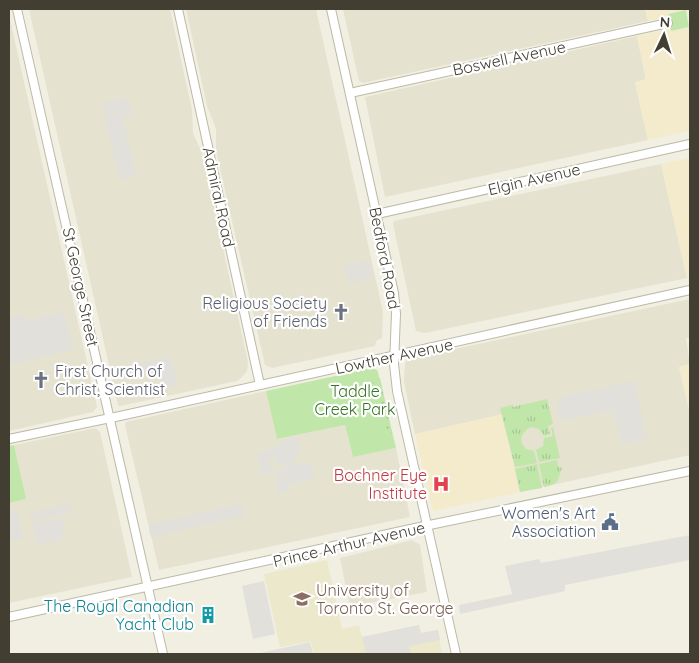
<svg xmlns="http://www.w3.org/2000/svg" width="699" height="663" font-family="Quicksand,sans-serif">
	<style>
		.residential { fill: #e5e2d0 }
		.commercial { fill: #f4ebcc }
		.education { fill: #ebe8cb }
		.grass { fill: url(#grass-tufts) }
		.park { fill: #c0e7a9 }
		.garden { fill: url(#garden-dots) }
		.parking { fill: #e1e0db }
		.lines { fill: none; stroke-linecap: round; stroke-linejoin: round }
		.street-casing { stroke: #bcb9a5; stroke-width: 10 }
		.street { stroke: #fff; stroke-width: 8 }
		.labels { text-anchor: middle; stroke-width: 4.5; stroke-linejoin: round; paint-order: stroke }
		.street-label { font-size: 16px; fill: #423f32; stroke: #fff }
		.worship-label { font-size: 16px; fill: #5b616d; stroke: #fff; text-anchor: end }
		.park-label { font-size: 16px; fill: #367426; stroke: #fff }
		.health-label { font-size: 16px; fill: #be3a42; stroke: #fff; text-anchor: end }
		.service-label { font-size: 16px; fill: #4e5e75; stroke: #fff; text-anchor: end }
		.education-label { font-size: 16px; fill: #785e54; stroke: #fff; text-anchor: start }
		.culture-label { font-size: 16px; fill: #0d838f; stroke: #fff; text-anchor: end }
	</style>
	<defs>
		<pattern id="grass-tufts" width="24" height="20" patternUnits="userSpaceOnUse" patternTransform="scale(1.25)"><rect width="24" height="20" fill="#c0e7a9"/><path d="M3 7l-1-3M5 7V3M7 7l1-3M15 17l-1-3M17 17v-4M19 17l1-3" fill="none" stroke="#a6c792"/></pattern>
		<pattern id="garden-dots" width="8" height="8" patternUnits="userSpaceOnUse" patternTransform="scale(1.25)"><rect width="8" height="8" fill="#c0e7a9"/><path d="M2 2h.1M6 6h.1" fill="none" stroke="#a6c792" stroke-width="1.8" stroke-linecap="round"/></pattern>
	</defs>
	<rect width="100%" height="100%" fill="#f1efe2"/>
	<g class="residential">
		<polygon points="29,9 170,9 192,110 193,133 202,153 248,362 247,371 241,378 237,381 120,406 118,405"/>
		<polygon points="186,9 316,9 383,312 382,338 376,341 375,346 272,368 265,365 216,151 216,129 207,106"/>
		<polygon points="343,9 645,9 648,21 363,83 359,81"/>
		<polygon points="9,15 97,407 93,412 9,431"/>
		<polygon points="637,36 646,80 635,83 648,140 385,197 365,97"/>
		<polygon points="661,164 687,278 425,333 416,331 393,224 394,221"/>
		<polygon points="690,299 690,338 686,338 690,364 679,367 690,414 690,455 520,492 502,415 415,434 404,382 405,363 408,359"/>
		<polygon points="266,391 277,439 345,425 353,457 396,448 410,517 159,570 125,425 126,422"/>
		<polygon points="95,428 100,432 132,577 9,603 9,503 25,499 14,445"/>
		<polygon points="412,540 420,545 427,592 350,607 340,558"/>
	</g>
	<g class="commercial">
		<polygon points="645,9 687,9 688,10 668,14 668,17 648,21"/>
		<polygon points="689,27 690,131 648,140 635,82 646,79 637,36 671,29 672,31"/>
		<polygon points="690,158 690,278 687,278 661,164"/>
		<polygon points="690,364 690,414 679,367"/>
		<polygon points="502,414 520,492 434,511 432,508 415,434"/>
	</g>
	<polygon class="education" points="327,560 342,629 359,625 362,637 419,625 421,633 438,630 442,654 314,654 311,641 280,647 264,574"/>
	<g class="grass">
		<path d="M547,399L553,424L548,426L550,434L544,436L539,429L531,427C522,432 517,440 526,449L534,451L537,463L515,467L500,408L512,405L513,407Z"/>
		<polygon points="553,427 560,458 539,462 536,450 543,446 544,438 553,436 551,428"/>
		<path d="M557,460L558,466L562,468C557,481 560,484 544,487L539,464Z"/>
		<polygon points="537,464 542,488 520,492 515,469"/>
	</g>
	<g class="park">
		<polygon points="686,10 689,27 671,31 668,14"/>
		<polygon points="372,368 377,370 378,372 396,448 353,457 345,425 277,439 266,391"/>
		<polygon points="14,445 26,499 9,503 9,446"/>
	</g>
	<path class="garden" d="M380,378L392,433L387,435C385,423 380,415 376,404C374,397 374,392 371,385L375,380Z"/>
	<g class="parking">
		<polygon points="128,98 132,115 123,117 136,176 119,180 102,103"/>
		<polygon points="365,261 371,266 372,279 348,283 344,265"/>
		<polygon points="64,312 73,349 9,365 9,317 23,314 25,321"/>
		<polygon points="171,357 178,385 163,388 157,367 117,376 115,369"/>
		<polygon points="634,381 647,439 621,444 613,410 560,421 556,404 563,403 561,397"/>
		<polygon points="298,437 301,454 296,455 297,461 277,465 275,457 269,459 272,473 261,475 257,453 279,448 280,446 279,441"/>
		<polygon points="310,462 314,479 288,484 290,491 279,494 274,468 278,467 280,475 283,474 281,467"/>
		<polygon points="69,504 71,513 32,521 30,513"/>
		<polygon points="241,504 244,516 151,537 149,531 151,524"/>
		<polygon points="17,510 23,538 9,541 9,512"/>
		<polygon points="63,518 65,531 61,532 62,540 37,545 32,524"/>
		<polygon points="690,535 690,560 565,585 565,591 460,614 459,605 512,594 505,566 539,559 541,563"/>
		<polygon points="264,581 275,634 253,639 242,586"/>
		<polygon points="419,625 421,633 438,630 440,640 409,646 411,654 366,654 362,637"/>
		<polygon points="310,642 313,654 256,654"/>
	</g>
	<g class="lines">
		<g class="street-casing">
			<g id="street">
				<polyline points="17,9 163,654"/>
				<polyline points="178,9 260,385"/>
				<polyline points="331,9 394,293 396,314 394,364 397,391 456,654"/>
				<polyline points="350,93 668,23"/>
				<polyline points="377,214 690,144"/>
				<polyline points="9,439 120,416 690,290"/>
				<polyline points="9,617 415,528 690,471"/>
			</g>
		</g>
		<use href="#street" class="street"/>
	</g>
	<defs>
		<g id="church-bare" transform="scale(1.35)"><path d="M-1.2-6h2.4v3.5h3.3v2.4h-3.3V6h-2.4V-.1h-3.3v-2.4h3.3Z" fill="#6b7280" stroke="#fff" stroke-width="2.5" paint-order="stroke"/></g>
		<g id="hospital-bare" transform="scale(1.35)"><path d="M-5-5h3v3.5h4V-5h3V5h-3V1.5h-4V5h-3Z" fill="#e0444e" stroke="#fff" stroke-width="2.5" paint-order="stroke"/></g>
		<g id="civic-bare" transform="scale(1.35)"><path d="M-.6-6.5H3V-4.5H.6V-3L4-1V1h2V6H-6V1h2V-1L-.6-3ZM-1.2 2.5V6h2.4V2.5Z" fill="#5c6f8a" stroke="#fff" stroke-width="2.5" paint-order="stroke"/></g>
		<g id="university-bare" transform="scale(1.35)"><path d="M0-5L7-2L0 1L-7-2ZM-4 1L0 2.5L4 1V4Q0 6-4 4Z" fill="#8d6e63" stroke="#fff" stroke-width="2.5" paint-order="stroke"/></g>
		<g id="building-bare" transform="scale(1.35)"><path d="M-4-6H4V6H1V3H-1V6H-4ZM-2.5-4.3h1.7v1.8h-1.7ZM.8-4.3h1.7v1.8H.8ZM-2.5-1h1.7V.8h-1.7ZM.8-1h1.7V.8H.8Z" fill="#0f9aa8" stroke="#fff" stroke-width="2.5" paint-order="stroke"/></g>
	</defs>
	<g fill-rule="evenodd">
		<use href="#church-bare" x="341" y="312"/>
		<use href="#church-bare" x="41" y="380"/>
		<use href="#hospital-bare" x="441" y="484"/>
		<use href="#civic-bare" x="610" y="522"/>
		<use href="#university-bare" x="302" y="599"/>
		<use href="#building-bare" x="208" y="615"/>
	</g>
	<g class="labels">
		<g class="street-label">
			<text transform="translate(509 58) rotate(-12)" y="6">Boswell Avenue</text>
			<text transform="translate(534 179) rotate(-13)" y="6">Elgin Avenue</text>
			<text transform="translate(219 197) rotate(78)" y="6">Admiral Road</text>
			<text transform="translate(385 258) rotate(79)" y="6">Bedford Road</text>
			<text transform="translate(81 287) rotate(78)" y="6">St George Street</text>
			<text transform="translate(394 356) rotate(-12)" y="6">Lowther Avenue</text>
			<text transform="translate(349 544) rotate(-13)" y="6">Prince Arthur Avenue</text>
		</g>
		<g class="worship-label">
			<text x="327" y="309">Religious Society<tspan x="327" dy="18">of Friends</tspan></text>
			<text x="55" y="377" text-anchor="start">First Church of<tspan x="55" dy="18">Christ, Scientist</tspan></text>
		</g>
		<g class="park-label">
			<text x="355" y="397">Taddle<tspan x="355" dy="18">Creek Park</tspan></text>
		</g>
		<g class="health-label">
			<text x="427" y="481">Bochner Eye<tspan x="427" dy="18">Institute</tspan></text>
		</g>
		<g class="service-label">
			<text x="596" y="519">Women's Art<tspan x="596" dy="18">Association</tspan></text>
		</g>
		<g class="education-label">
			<text x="316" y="596">University of<tspan x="316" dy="18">Toronto St. George</tspan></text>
		</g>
		<g class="culture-label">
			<text x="194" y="612">The Royal Canadian<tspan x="194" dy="18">Yacht Club</tspan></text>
		</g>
	</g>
	<rect width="699" height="663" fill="none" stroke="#423f32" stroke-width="20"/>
	<g transform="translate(664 35) rotate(4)" stroke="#ffffff" stroke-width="4" paint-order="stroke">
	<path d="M0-4L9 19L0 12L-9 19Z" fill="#423f32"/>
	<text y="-8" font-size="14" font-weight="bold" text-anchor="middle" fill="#423f32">N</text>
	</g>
</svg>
